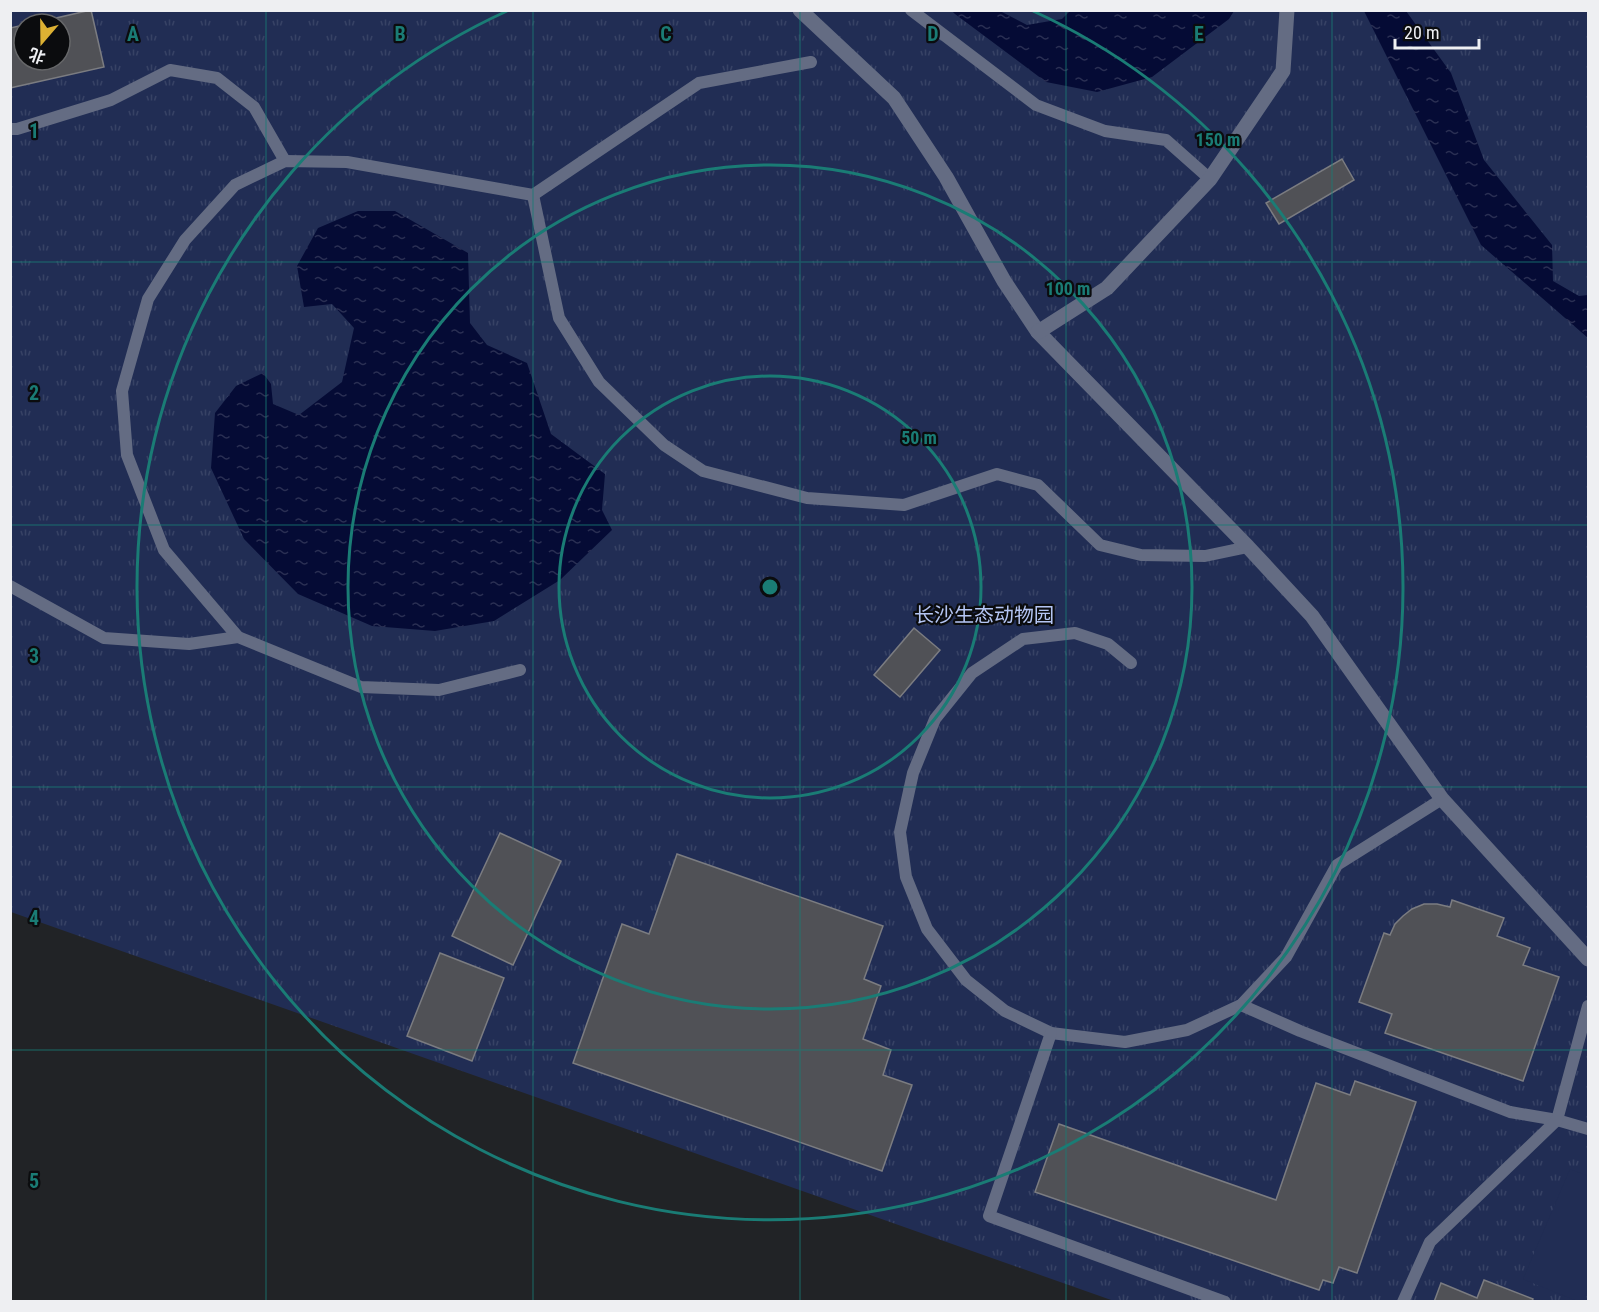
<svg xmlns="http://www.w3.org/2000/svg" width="1599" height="1312" font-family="'Roboto Condensed','Noto Sans SC',sans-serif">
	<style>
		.park { fill: url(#park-tufts); fill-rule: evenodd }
		.pitch { fill: #212d54 }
		.water { fill: url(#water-ripples) }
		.building { fill: #505156; stroke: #7b7c81; stroke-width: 1.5 }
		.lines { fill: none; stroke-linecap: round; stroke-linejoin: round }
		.service { stroke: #646c83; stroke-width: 12 }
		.minor { stroke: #646c83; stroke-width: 15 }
		.grid { fill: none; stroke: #1a7c75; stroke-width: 1.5; stroke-opacity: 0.55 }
		.ring { fill: none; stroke: #1a7c75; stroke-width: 3 }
		.labels { text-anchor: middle; stroke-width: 4.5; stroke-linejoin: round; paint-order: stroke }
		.park-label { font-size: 20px; fill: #b4c5f3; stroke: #0b0c0e }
		.grid-label { font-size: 20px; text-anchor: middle; font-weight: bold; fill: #1a7c75; stroke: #0b0c0e; stroke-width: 4.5; stroke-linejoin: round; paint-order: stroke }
		.centre { fill: #1a7c75; stroke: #0b0c0e; stroke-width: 3 }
		.ring-label { font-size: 18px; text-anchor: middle; font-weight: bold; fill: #1a7c75; stroke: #0b0c0e; stroke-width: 4.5; stroke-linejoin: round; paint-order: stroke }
	</style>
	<defs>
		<pattern id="park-tufts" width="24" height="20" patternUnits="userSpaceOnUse" patternTransform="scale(1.5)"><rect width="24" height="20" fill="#212d54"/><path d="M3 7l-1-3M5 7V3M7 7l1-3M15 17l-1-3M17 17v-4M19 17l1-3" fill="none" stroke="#374265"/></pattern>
		<pattern id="water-ripples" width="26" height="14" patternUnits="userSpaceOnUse" patternTransform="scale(1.5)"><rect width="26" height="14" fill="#050b35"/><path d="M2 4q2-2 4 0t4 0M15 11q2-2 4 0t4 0" fill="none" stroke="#2a2f53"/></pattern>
	</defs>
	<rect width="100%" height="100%" fill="#212326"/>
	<path class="park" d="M11,11H1588V1301H1114L11,912ZM24,24H60V60H24Z"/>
	<polygon class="pitch" points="1570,1169 1588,1176 1588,1288 1583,1301 1577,1301 1523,1279"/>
	<g class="water">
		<polygon points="952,11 1000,11 1027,25 1062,19 1070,11 1234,11 1229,19 1152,77 1097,92 1046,82 955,14"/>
		<polygon points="1364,11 1406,11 1451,73 1484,160 1552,245 1553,281 1579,296 1588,295 1588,338 1481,245"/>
		<polygon points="358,211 395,211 468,253 470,323 487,345 527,363 551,434 605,474 602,510 612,530 560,580 494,621 435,631 372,626 298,594 244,539 211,468 215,413 236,386 263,373 271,384 273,404 299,415 342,382 354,328 332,304 304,307 297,266 318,228"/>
	</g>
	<g class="building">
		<polygon points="91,10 104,67 10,88 10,28 24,25 24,60 60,60 60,24 30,24"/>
		<polygon points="1342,159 1354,180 1279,224 1266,203"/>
		<polygon points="914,628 940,650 900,697 874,675"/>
		<polygon points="500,833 561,861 513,965 452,936"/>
		<polygon points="677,854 883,926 864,979 881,986 863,1039 891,1050 883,1075 912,1085 882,1171 573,1063 622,924 649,934"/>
		<polygon points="1452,900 1504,918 1497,936 1530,948 1523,965 1559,977 1523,1081 1385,1033 1392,1014 1359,1002 1384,933 1390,935 1395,924 1403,916 1412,909 1424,904 1437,904 1450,907"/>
		<polygon points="440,953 504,978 472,1061 407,1036"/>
		<polygon points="1355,1081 1416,1102 1357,1273 1339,1267 1333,1283 1323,1280 1319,1290 1035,1192 1059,1124 1276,1200 1316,1083 1350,1095"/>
		<polygon points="1484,1280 1533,1299 1532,1302 1434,1302 1441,1283 1477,1298"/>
	</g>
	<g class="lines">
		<g class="service">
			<polyline points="911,10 1036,105 1105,131 1166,140 1210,179"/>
			<polyline points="10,129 17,129 111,100 170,70 217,78 254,107 285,161"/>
			<polyline points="533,195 559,318 599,382 664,445 703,471 807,498 904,505 997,474 1038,485 1100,545 1141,555 1205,556 1248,547"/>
			<polyline points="10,586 104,638 189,644 238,637 361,687 439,690 520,670"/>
			<polyline points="238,637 164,550 127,455 122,391 148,299 185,240 235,185 285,161 347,162 533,195 699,83 811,62"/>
			<polyline points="1131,663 1108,644 1075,633 1023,639 972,673 935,719 913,773 900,832 906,877 927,929 966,980 1005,1011 1051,1033 1125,1042 1187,1030 1241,1005 1286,957 1337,865 1442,799"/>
			<polyline points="1241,1005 1300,1031 1510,1112 1557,1120 1588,1129"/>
			<polyline points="1051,1033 989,1216 1225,1302"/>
			<polyline points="1403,1302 1430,1242 1557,1120 1588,1006"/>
		</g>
		<g class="minor">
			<polyline points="800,10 894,98 946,177 1004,281 1038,332 1248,547 1312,616 1442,799 1588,959"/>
			<polyline points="1038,332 1107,288 1210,179 1283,71 1287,10"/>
		</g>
	</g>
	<path class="grid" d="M266,10V1302M533,10V1302M800,10V1302M1066,10V1302M1332,10V1302M10,262H1588M10,525H1588M10,787H1588M10,1050H1588"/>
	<g class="ring">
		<circle cx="770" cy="587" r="211"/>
		<circle cx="770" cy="587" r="422"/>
		<path d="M1033 11A633 633 0 1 1 507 11"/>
	</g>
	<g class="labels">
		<g class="park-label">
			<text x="984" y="622">长沙生态动物园</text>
		</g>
	</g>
	<g class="grid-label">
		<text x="133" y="41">A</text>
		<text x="400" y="41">B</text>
		<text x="666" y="41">C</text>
		<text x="933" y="41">D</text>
		<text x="1199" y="41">E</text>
		<text x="34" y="138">1</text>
		<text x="34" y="400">2</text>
		<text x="34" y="663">3</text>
		<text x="34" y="925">4</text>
		<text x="34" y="1188">5</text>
	</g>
	<circle cx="770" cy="587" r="9" class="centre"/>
	<g class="ring-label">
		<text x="1218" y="146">150 m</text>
		<text x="1068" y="295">100 m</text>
		<text x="919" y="444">50 m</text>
	</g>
	<rect width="1599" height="1312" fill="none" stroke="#eeeff2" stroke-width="24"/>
	<g transform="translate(42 42) rotate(200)"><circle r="28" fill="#0b0c0e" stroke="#666769" stroke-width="1.5"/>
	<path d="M0-4.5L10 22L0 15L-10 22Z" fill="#ddb133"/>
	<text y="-9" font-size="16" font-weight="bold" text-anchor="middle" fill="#eeeff2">北</text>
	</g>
	<path d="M1395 39v9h84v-9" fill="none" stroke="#eeeff2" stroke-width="3"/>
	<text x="1404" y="39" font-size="18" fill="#eeeff2" stroke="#0b0c0e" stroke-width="4.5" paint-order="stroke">20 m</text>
</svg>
